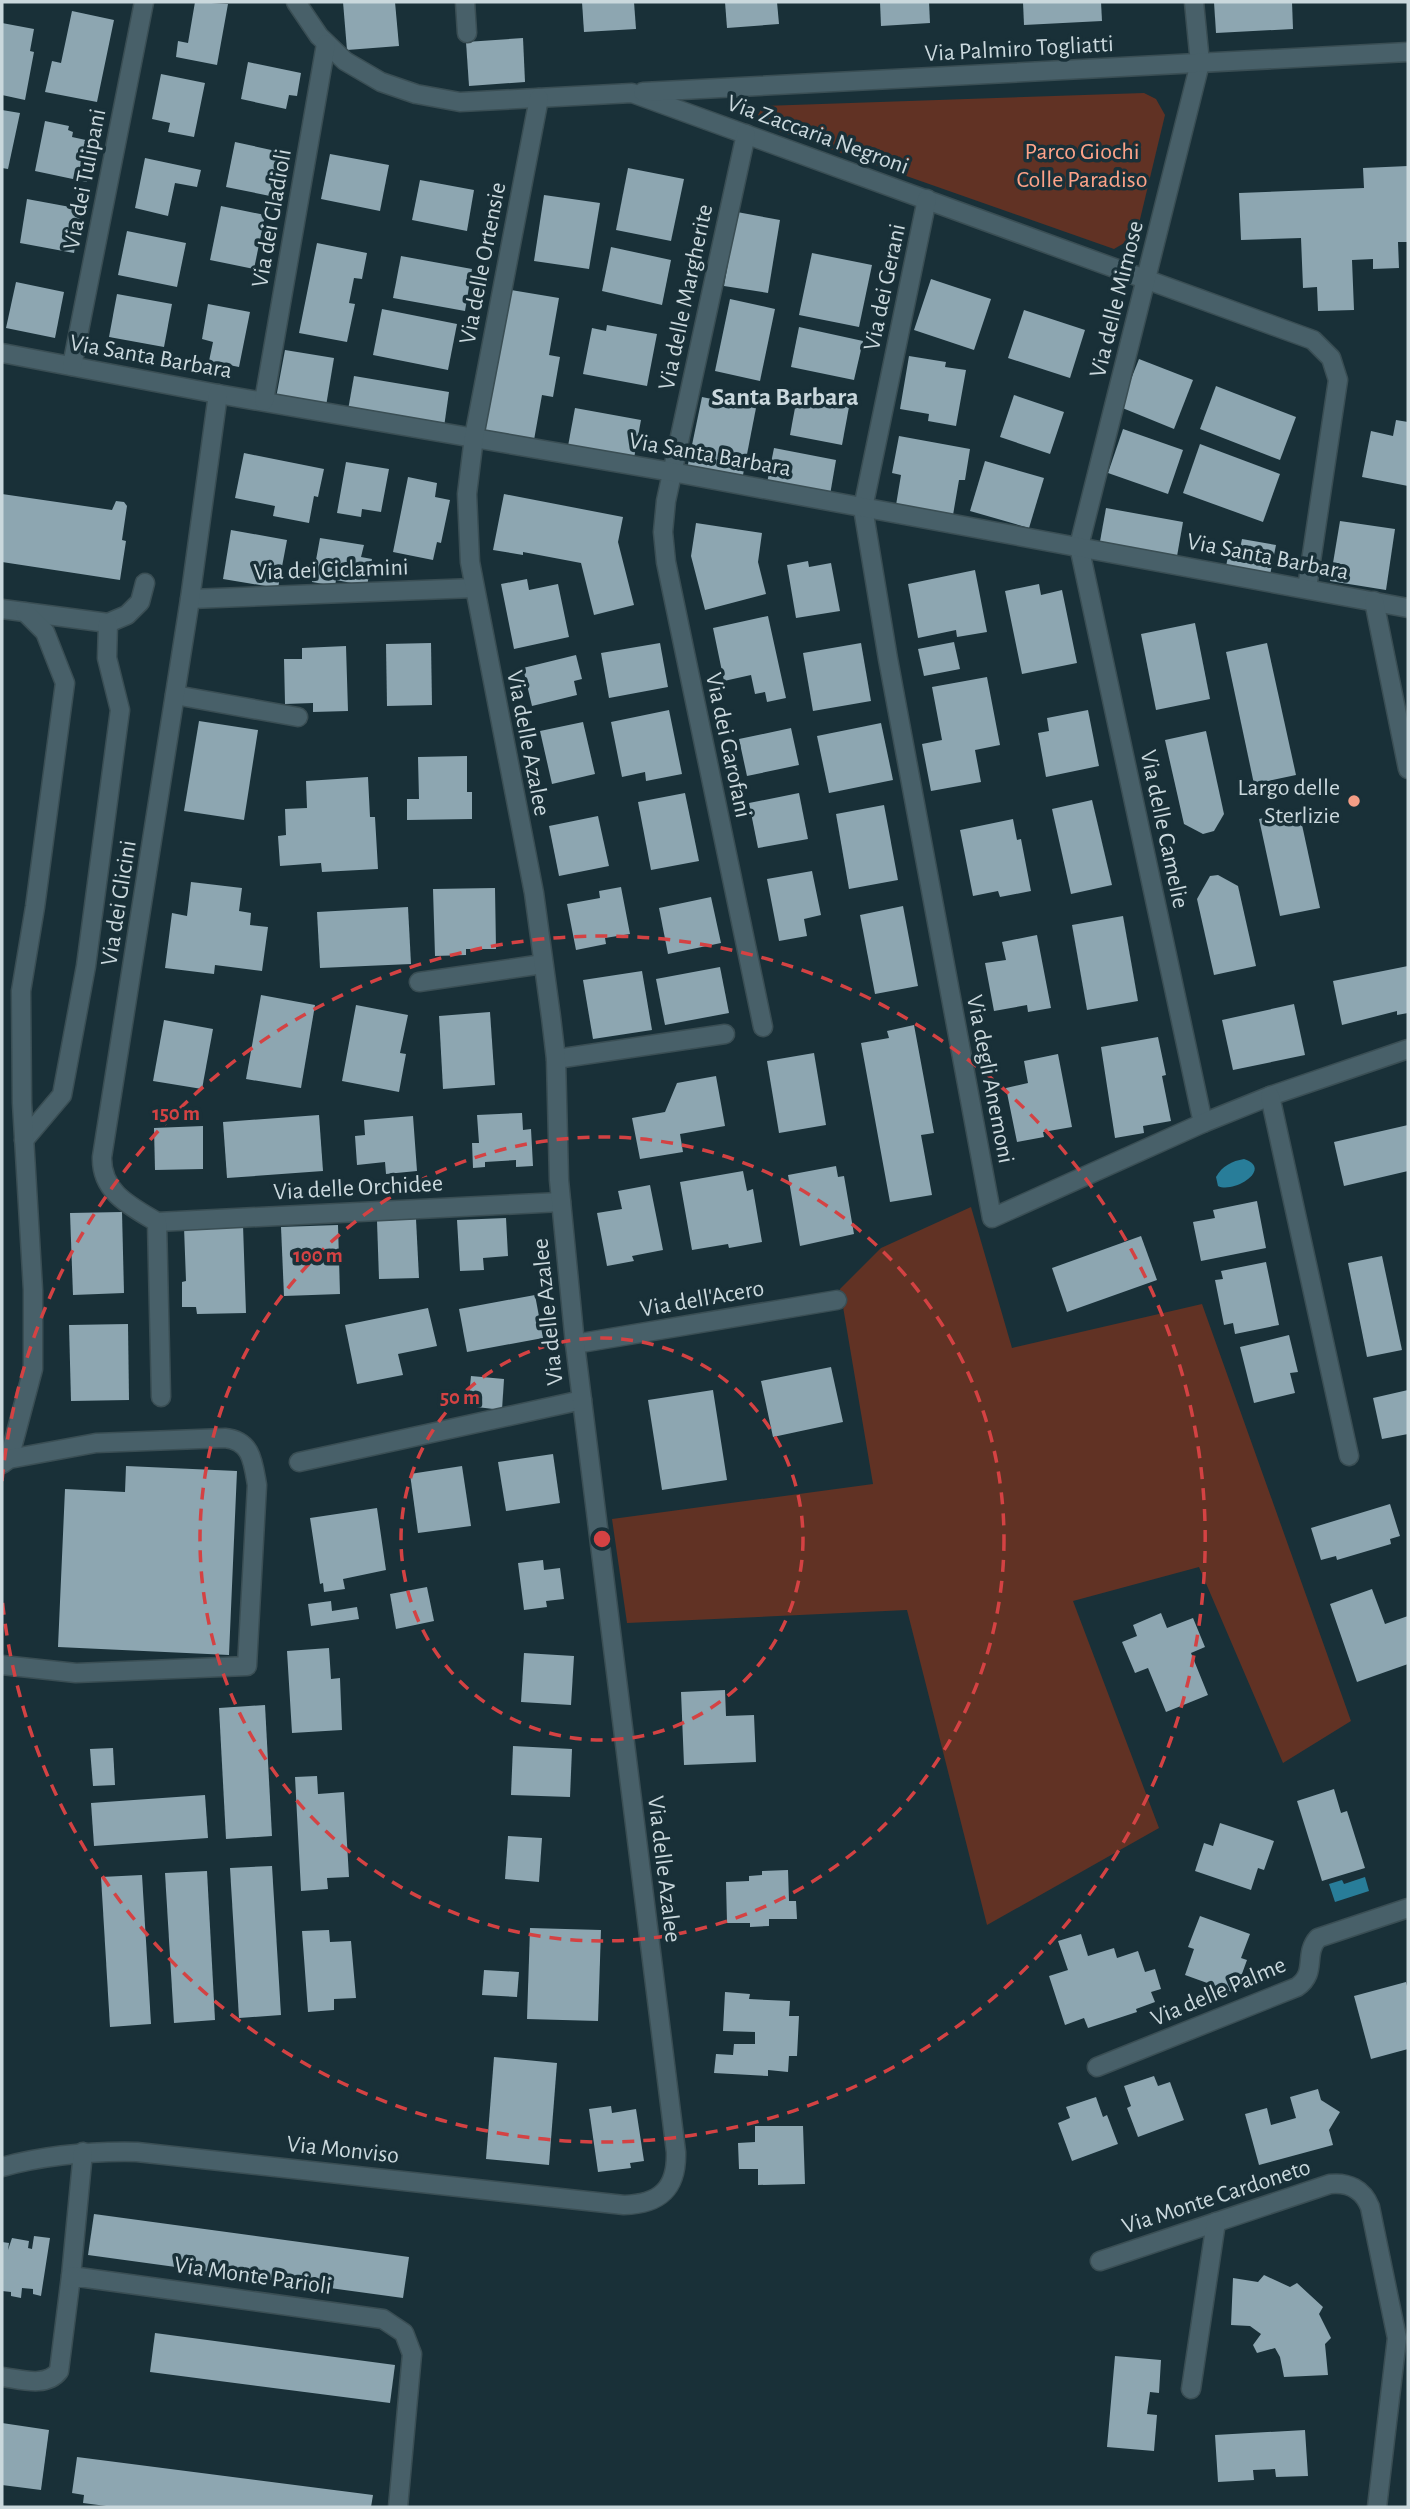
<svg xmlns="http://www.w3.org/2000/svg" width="1410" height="2509" font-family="'Alegreya Sans',sans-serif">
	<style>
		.green { fill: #613224 }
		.water { fill: #287d99 }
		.building { fill: #8da6b1 }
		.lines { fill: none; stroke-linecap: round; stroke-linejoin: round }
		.minor-casing { stroke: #3a4e54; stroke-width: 21 }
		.minor { stroke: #486069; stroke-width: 18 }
		.ring { fill: none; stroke: #d44243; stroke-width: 3.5; stroke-dasharray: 12 9 }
		.poi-dot { fill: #f49e86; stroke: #193038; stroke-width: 2.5 }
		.labels { text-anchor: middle; stroke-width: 7; stroke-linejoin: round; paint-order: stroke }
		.street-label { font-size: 24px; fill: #cad8dd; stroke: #193038 }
		.park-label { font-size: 24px; fill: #fea389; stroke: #193038 }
		.poi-label { font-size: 24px; fill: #cad8dd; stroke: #193038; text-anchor: end }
		.neighbourhood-label { font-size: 26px; font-weight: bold; fill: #cad8dd; stroke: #193038 }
		.centre { fill: #d44243; stroke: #193038; stroke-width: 3.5 }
		.ring-label { font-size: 21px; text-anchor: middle; font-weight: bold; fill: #d44243; stroke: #193038; stroke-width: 7; stroke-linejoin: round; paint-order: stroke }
	</style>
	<rect width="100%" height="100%" fill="#193038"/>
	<g class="green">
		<polygon points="1144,93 1156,99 1165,115 1136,236 1114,249 761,125 758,115 763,106"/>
		<polygon points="971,1207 1012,1348 1202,1304 1351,1721 1283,1763 1199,1567 1073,1601 1159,1828 987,1925 907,1610 627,1623 612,1519 873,1484 840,1289 881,1248"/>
	</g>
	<g class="water">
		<path d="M1244,1159C1274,1169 1233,1194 1218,1186L1216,1177C1222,1166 1232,1161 1244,1159Z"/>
		<polygon points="1365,1877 1369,1891 1335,1902 1329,1884 1342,1880 1344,1884"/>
	</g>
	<g class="building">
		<polygon points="195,2 228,4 217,65 176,57 178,41 188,43"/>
		<polygon points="343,2 395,2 399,46 347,50"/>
		<polygon points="582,2 634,2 636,29 584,32"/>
		<polygon points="725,2 777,2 779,24 727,28"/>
		<polygon points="880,2 929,2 930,23 881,26"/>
		<polygon points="1023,2 1101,2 1102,21 1024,25"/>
		<polygon points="1214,2 1292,2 1293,29 1216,33"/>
		<polygon points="72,11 114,20 97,102 45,92 52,61 61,63"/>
		<polygon points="2,23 34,29 30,51 34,52 25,100 2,95"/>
		<polygon points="523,38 525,82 469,86 466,42"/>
		<polygon points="248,62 301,73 297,96 289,95 286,109 241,99"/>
		<polygon points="161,74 205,83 194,137 168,132 170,123 152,119"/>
		<polygon points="2,110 20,113 8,169 2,168"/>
		<polygon points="45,121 69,126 68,130 73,132 72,137 95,142 87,182 35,171"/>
		<polygon points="235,142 285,153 275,197 226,187"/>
		<polygon points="330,154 389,165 380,211 321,199"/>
		<polygon points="145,158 201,170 197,187 175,183 168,216 135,208"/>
		<polygon points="1408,166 1408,242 1398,242 1399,268 1373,269 1373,259 1352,260 1354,310 1318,311 1317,287 1303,288 1301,238 1241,240 1239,193 1364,188 1363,168"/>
		<polygon points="628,168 684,179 671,241 616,230"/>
		<polygon points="420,180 474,190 467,231 412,220"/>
		<polygon points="544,195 600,203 589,269 534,261"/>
		<polygon points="27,199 81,209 74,253 20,243"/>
		<polygon points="221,206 265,215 254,269 210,260"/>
		<polygon points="737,212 780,220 768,293 724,286"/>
		<polygon points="127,231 186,243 177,287 118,275"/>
		<polygon points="317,243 367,253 362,279 354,278 349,303 355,304 347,342 299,333"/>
		<polygon points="611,247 671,260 662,305 602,291"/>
		<polygon points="812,253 872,265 859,327 799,315"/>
		<polygon points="401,256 472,269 465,311 393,298"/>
		<polygon points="931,279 991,299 974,350 914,330"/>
		<polygon points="16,282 64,292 55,338 6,328"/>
		<polygon points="511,290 559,298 549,355 560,357 553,397 542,395 534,440 485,431"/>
		<polygon points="117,294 172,304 164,347 109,337"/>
		<polygon points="730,299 775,309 760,381 715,371"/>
		<polygon points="208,304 250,312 239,367 209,361 213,342 202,339"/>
		<polygon points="382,309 457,324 448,370 373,355"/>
		<polygon points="1024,310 1085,330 1070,378 1008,358"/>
		<polygon points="607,325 657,334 647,386 583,374 592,328 606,331"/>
		<polygon points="799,327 863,341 854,380 791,367"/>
		<polygon points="285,350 334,358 326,406 276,398"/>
		<polygon points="909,356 946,362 945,367 966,370 956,426 928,421 929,414 900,409"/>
		<polygon points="1139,359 1193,380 1174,429 1120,407"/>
		<polygon points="354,376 449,392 444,427 348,410"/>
		<polygon points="1216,386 1296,417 1280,460 1200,429"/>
		<polygon points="1014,395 1064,412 1050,454 1000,437"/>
		<polygon points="702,397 756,408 742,480 687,469"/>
		<polygon points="797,397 849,407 842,445 790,435"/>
		<polygon points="575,408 641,420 634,458 568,446"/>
		<polygon points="1396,420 1408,422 1408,486 1362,477 1371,431 1393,436"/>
		<polygon points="1123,429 1183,450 1168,494 1108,473"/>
		<polygon points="899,436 970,449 965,480 959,480 953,515 896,505 901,475 892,473"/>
		<polygon points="1200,444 1280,474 1263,522 1183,493"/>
		<polygon points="774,448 836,460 830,495 767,483"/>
		<polygon points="244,453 324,469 318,497 314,496 309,523 273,516 275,506 235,498"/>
		<polygon points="985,461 1044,478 1029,528 970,511"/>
		<polygon points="346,462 389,469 381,512 362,509 361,517 337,513"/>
		<polygon points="408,477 437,483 435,497 450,500 441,543 437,542 433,560 393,552"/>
		<polygon points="2,494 112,510 116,501 124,502 127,506 122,540 126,541 120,580 2,562"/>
		<polygon points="504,494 623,517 618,542 634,605 594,615 581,563 523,552 523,555 493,550"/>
		<polygon points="1106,508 1183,522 1176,562 1099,547"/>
		<polygon points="1340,521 1395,529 1386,590 1330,581"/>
		<polygon points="696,523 762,533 758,562 766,594 705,610 691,556"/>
		<polygon points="231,530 287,540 278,588 223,579"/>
		<polygon points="320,538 364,545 361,557 372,559 367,586 336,580 335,586 312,582"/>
		<polygon points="1242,539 1276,545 1269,580 1225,572 1228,556 1238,558"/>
		<polygon points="808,561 809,567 831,563 840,611 796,618 787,565"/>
		<polygon points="975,570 987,632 957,637 956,630 918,638 908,584"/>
		<polygon points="527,579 529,590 558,584 569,637 514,649 501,584"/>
		<polygon points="1039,584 1041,595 1062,590 1077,663 1022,674 1005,591"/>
		<polygon points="768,616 786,698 767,702 765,692 755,694 751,675 724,681 713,628"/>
		<polygon points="1195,623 1210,699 1156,710 1141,634"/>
		<polygon points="954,642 960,669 924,676 918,649"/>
		<polygon points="431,643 432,705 387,706 386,644"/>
		<polygon points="660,643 668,687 609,698 601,653"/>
		<polygon points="861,643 871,701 813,711 803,653"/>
		<polygon points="1267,643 1296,775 1254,784 1226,652"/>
		<polygon points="346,646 348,711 313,712 313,703 285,704 284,659 302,659 302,648"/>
		<polygon points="576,655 582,679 574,681 577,695 532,706 523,668"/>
		<polygon points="987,677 1000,745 975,750 981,782 931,791 922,744 942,740 932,687"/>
		<polygon points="669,710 682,774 646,781 645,772 622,777 611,722"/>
		<polygon points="1088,710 1099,766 1046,777 1038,733 1049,731 1047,718"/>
		<polygon points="199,721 258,730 244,820 184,811"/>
		<polygon points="583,722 595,774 552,784 540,731"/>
		<polygon points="881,723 893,780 829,793 817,736"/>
		<polygon points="791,728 799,765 747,776 739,739"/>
		<polygon points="1206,731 1224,814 1214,831 1203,834 1184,824 1165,740"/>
		<polygon points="467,756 467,792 472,792 472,819 407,820 407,799 419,799 418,757"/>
		<polygon points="368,777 370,817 375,817 378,869 322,872 321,863 280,866 278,836 286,835 285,809 307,808 306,781"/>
		<polygon points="685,793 699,861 651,870 638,802"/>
		<polygon points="799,793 808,839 758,848 749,803"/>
		<polygon points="1092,800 1112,885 1071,894 1052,809"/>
		<polygon points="884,805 898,880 849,889 836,814"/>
		<polygon points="1299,811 1320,908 1280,916 1259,819"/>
		<polygon points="598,816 609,866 559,876 549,826"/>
		<polygon points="1013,819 1017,840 1021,839 1031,891 1000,897 998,891 973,896 960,830"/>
		<polygon points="812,871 821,915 804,919 807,936 779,941 767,879"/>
		<polygon points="1218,875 1238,886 1256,966 1214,975 1197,899 1210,876"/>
		<polygon points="191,882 242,888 239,911 251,913 250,925 268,927 262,971 215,965 214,974 165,968 172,913 187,916"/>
		<polygon points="621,887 630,934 605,938 606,944 576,950 567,904 600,898 599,891"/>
		<polygon points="495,888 496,949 466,949 466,955 435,956 433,889"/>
		<polygon points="711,897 721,943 668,954 659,908"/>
		<polygon points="903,906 918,986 875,994 860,915"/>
		<polygon points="408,907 411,964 320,968 317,912"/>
		<polygon points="1123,916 1138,1001 1087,1010 1072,925"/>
		<polygon points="1037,935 1051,1008 1028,1012 1027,1005 994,1011 985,963 1006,960 1002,942"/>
		<polygon points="1408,966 1408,1013 1397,1015 1397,1011 1342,1025 1333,981"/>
		<polygon points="720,967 729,1013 665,1025 656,979"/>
		<polygon points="642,971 652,1030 593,1039 583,980"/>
		<polygon points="261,995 315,1005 301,1088 246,1079"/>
		<polygon points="1294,1004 1305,1055 1233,1070 1222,1020"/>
		<polygon points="356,1005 408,1015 400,1053 406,1054 399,1092 342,1081"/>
		<polygon points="490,1012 495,1085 443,1089 439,1016"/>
		<polygon points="164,1020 213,1029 202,1089 153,1081"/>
		<polygon points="914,1025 934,1133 921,1135 932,1195 890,1202 861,1043 889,1038 887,1031"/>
		<polygon points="1158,1037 1166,1075 1162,1076 1171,1121 1143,1126 1144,1133 1115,1138 1101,1047"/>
		<polygon points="814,1053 826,1125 779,1133 767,1061"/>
		<polygon points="1058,1054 1072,1127 1043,1132 1044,1137 1017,1142 1006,1088 1028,1083 1024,1061"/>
		<polygon points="716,1076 725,1126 680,1134 683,1152 640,1159 632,1118 665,1112 677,1083"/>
		<polygon points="522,1113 523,1130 531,1129 533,1166 516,1167 516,1160 485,1162 485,1167 473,1168 472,1143 479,1143 477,1115"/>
		<polygon points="319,1115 323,1171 227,1178 223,1122"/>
		<polygon points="413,1116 417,1171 386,1174 385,1162 357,1165 355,1136 365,1135 364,1120"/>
		<polygon points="1408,1125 1408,1171 1344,1186 1334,1142"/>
		<polygon points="203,1126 203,1169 155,1170 154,1128"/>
		<polygon points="836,1166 838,1177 844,1176 854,1234 800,1246 788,1175"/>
		<polygon points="743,1171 747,1191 753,1189 762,1242 729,1248 728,1244 692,1250 680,1182"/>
		<polygon points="650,1185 663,1250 632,1256 634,1261 607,1266 597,1213 622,1209 618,1191"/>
		<polygon points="1257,1201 1266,1248 1201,1261 1193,1222 1215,1218 1213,1210"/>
		<polygon points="122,1212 124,1293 73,1295 70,1213"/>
		<polygon points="506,1218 508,1256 483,1258 484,1270 460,1271 457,1220"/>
		<polygon points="416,1219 419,1278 379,1279 377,1221"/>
		<polygon points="243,1225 246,1313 197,1314 196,1307 182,1307 182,1282 186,1281 184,1227"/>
		<polygon points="338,1225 340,1294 284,1296 281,1227"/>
		<polygon points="1141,1236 1157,1280 1067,1312 1052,1268"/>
		<polygon points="1382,1256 1402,1350 1367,1357 1348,1263"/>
		<polygon points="1266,1262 1279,1325 1235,1334 1233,1323 1224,1325 1215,1280 1223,1279 1221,1271"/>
		<polygon points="535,1295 543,1338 467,1352 459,1309"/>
		<polygon points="428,1308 437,1346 398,1354 403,1375 357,1384 345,1325"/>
		<polygon points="128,1324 129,1400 71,1401 69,1325"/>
		<polygon points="1289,1335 1298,1372 1290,1373 1295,1393 1254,1403 1240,1347"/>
		<polygon points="831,1367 843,1422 773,1437 761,1381"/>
		<polygon points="471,1376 504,1379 502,1410 468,1406"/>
		<polygon points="713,1390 727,1480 662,1490 648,1400"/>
		<polygon points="1408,1390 1408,1434 1382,1439 1373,1398"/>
		<polygon points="553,1454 560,1503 506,1511 498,1462"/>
		<polygon points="126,1466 237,1471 229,1655 58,1647 65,1489 125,1492"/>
		<polygon points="462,1466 471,1526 418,1533 410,1474"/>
		<polygon points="1390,1504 1400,1536 1390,1539 1391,1544 1337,1560 1336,1556 1321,1560 1311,1528"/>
		<polygon points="377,1508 386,1570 343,1579 345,1589 324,1592 323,1583 320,1584 310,1518"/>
		<polygon points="543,1560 544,1570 560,1568 564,1599 546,1601 547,1607 524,1610 518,1563"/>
		<polygon points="427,1587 434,1621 396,1629 390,1594"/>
		<polygon points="1372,1589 1385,1624 1408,1616 1408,1664 1357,1682 1330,1604"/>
		<polygon points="331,1601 332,1611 357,1607 359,1619 311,1626 308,1604"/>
		<polygon points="1161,1613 1167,1628 1193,1618 1205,1647 1191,1653 1208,1695 1166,1712 1148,1668 1135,1673 1122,1642 1137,1636 1133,1625"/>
		<polygon points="329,1648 331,1679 340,1678 342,1730 292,1733 287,1651"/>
		<polygon points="524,1653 574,1656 571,1705 521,1702"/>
		<polygon points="725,1690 726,1716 754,1715 756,1762 684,1765 681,1692"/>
		<polygon points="265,1705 272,1836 226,1839 219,1708"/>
		<polygon points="513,1746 572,1749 570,1797 511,1795"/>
		<polygon points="113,1748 115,1785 93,1786 90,1749"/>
		<polygon points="317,1776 318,1794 344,1792 349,1877 327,1878 328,1889 301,1891 295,1777"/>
		<polygon points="1334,1789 1341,1813 1347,1811 1365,1868 1322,1881 1297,1801"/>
		<polygon points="205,1795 208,1838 94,1846 91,1803"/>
		<polygon points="1220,1823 1274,1841 1264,1870 1258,1868 1251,1890 1195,1871 1204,1843 1213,1846"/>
		<polygon points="508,1836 542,1838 539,1882 505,1879"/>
		<polygon points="272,1866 281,2015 239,2018 230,1868"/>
		<polygon points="788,1870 789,1901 796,1901 797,1919 769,1919 769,1926 750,1927 750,1923 727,1923 726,1882 749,1881 749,1876 762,1875 762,1871"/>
		<polygon points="207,1871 215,2020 174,2023 165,1873"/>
		<polygon points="142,1875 151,2024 110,2027 101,1877"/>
		<polygon points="1200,1916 1250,1934 1241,1958 1247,1960 1235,1993 1185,1975 1194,1949 1188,1947"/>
		<polygon points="530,1928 601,1930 598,2021 527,2019"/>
		<polygon points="329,1930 330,1942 351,1941 356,1998 334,1999 334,2010 308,2012 302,1931"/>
		<polygon points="1081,1934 1088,1956 1114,1948 1117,1958 1138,1951 1145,1972 1155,1969 1161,1989 1151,1992 1155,2002 1136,2009 1137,2012 1088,2028 1084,2018 1065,2025 1049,1976 1068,1970 1058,1941"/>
		<polygon points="484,1970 519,1972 517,1997 482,1995"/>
		<polygon points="1406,1982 1408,1990 1408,2049 1371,2059 1354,1996"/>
		<polygon points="725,1992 750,1994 749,1999 790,2001 789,2016 799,2016 797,2056 789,2056 788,2072 768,2070 768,2076 714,2073 716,2054 733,2055 734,2044 755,2044 755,2032 723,2031"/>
		<polygon points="494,2057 557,2063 549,2165 486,2159"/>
		<polygon points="1154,2076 1158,2086 1170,2082 1184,2120 1138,2137 1127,2108 1131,2106 1124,2086"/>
		<polygon points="1318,2089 1321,2100 1340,2112 1329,2130 1333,2145 1259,2165 1245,2114 1267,2108 1271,2125 1296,2118 1290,2097"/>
		<polygon points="1096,2097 1103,2117 1107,2115 1118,2144 1072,2161 1058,2123 1070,2118 1066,2107"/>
		<polygon points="611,2106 612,2113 636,2109 644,2161 630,2163 631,2168 598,2172 589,2109"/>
		<polygon points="755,2126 803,2126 805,2184 758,2185 758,2169 739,2169 738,2143 755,2142"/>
		<polygon points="94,2214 409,2257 403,2298 88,2255"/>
		<polygon points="34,2236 50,2238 41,2296 33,2294 33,2289 22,2288 21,2298 11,2296 11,2292 2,2291 2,2242 9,2243 8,2250 12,2238 29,2241 28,2248 32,2249"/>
		<polygon points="1264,2275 1290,2287 1297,2283 1323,2307 1319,2314 1331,2338 1325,2344 1328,2375 1284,2377 1280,2357 1275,2348 1257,2353 1253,2345 1261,2334 1250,2326 1231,2325 1233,2278 1258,2282"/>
		<polygon points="155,2333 395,2365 390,2403 150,2372"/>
		<polygon points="1115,2356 1161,2360 1159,2393 1150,2392 1147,2414 1157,2415 1154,2451 1107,2447"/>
		<polygon points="2,2423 49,2430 41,2490 2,2485"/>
		<polygon points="1305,2430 1308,2476 1276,2477 1275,2469 1253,2470 1254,2480 1218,2482 1215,2435"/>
		<polygon points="77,2457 373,2495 371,2507 114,2507 83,2503 84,2495 72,2493"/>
	</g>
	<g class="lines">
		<g class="minor-casing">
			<g id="minor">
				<polyline points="296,2 319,36 345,61 381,82 416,94 460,102 632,93 1313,340 1331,358 1338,380 1307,588"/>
				<polyline points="465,2 467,33"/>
				<polyline points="1194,2 1200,63 1079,546 1203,1123"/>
				<polyline points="643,92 1408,52"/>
				<polyline points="746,134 666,501 663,532 666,562 763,1027"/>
				<polyline points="927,199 863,508 888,659 992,1218 1203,1123 1270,1096 1408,1049"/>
				<polyline points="2,353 218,394 672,472 1408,608"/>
				<polyline points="72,366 144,2"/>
				<polyline points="264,401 326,44"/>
				<polyline points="190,599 474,588"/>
				<polyline points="1374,601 1408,769"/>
				<polyline points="2,609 108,623 127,615 140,602 145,583"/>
				<polyline points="175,695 298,717"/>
				<polyline points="419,982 543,964"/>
				<polyline points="556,1059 725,1034"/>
				<polyline points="1270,1096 1349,1456"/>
				<polyline points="24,1140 62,1095 86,966 120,710 107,658 108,623"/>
				<polyline points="157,1222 561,1202"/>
				<polyline points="575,1344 837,1300"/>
				<path d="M161,1397L157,1222C130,1206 101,1192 102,1157L190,599L218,394"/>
				<polyline points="9,1459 33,1369 33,1290 22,1103 21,991 35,907 65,683 45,632 25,612"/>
				<polyline points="299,1462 582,1400"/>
				<path d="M2,1665L76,1673L247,1666L257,1485C253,1462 252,1441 225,1438L96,1443L9,1459L2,1464"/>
				<path d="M1097,2067L1297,1987C1318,1972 1303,1955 1318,1938L1408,1908"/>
				<path d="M2,2167C47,2155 90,2151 137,2152L624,2205C660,2204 677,2189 676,2152L575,1344L559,1180L556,1059L551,1017L534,893L470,562L467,494L474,437L539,98"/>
				<path d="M1100,2261L1330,2184C1348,2182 1363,2189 1370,2207L1397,2338L1377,2507"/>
				<polyline points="71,2276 83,2152"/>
				<path d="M2,2377C20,2379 46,2388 59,2371L71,2276L383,2319L404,2333L412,2354L398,2507"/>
				<polyline points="1191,2389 1216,2222"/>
			</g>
		</g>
		<use href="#minor" class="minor"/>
	</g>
	<g class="ring">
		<circle cx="602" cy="1539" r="201"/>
		<circle cx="602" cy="1539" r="402"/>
		<path d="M2 1481A603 603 0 1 1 2 1597"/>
	</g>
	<circle class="poi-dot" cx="1354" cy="801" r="7"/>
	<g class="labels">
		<g class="street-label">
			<text transform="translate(1019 48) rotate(-3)" y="8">Via Palmiro Togliatti</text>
			<text transform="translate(818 134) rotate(20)" y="8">Via Zaccaria Negroni</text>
			<text transform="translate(84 179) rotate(-79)" y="8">Via dei Tulipani</text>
			<text transform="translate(271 218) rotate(-80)" y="8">Via dei Gladioli</text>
			<text transform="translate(482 263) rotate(-79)" y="8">Via delle Ortensie</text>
			<text transform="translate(884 287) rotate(-78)" y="8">Via dei Gerani</text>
			<text transform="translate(685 297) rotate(-78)" y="8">Via delle Margherite</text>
			<text transform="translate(1116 299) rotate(-76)" y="8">Via delle Mimose</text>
			<text transform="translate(151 356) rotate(10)" y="8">Via Santa Barbara</text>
			<text transform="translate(710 454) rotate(10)" y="8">Via Santa Barbara</text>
			<text transform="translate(1268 556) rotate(11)" y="8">Via Santa Barbara</text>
			<text transform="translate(331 569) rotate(-2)" y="8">Via dei Ciclamini</text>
			<text transform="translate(529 743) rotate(79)" y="8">Via delle Azalee</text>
			<text transform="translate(729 745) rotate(78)" y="8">Via dei Garofani</text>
			<text transform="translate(1165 829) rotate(78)" y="8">Via delle Camelie</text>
			<text transform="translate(118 903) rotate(-81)" y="8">Via dei Glicini</text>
			<text transform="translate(991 1079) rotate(79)" y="8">Via degli Anemoni</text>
			<text transform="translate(358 1187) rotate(-3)" y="8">Via delle Orchidee</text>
			<text transform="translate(702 1298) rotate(-10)" y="8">Via dell'Acero</text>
			<text transform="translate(547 1312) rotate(-96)" y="8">Via delle Azalee</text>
			<text transform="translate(665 1869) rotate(83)" y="8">Via delle Azalee</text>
			<text transform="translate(1218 1991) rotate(-23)" y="8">Via delle Palme</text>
			<text transform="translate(343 2149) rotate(6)" y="8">Via Monviso</text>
			<text transform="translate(1216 2196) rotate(-18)" y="8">Via Monte Cardoneto</text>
			<text transform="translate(253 2275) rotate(8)" y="8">Via Monte Parioli</text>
		</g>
		<g class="park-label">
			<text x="1082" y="159">Parco Giochi<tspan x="1082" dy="28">Colle Paradiso</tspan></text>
		</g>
		<g class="poi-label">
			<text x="1340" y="795">Largo delle<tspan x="1340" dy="28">Sterlizie</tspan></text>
		</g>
		<g class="neighbourhood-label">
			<text x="785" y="405">Santa Barbara</text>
		</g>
	</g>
	<circle cx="602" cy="1539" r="10" class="centre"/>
	<g class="ring-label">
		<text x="176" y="1120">150 m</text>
		<text x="318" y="1262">100 m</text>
		<text x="460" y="1404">50 m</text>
	</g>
	<rect width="1410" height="2509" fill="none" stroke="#cad8dd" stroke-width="7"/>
</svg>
